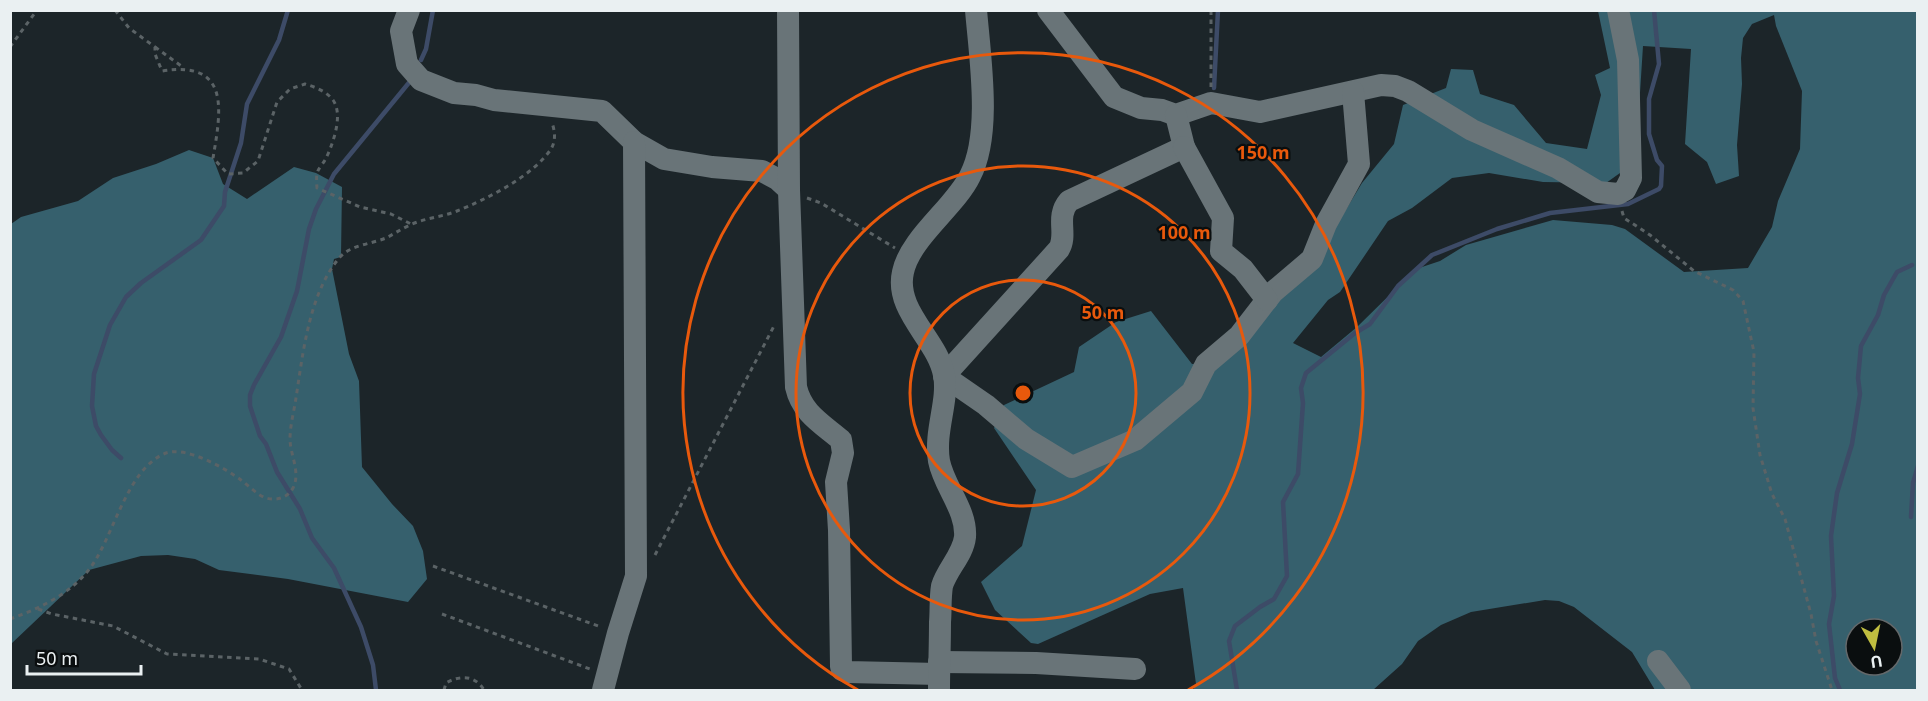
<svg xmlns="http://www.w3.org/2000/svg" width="1928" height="701" font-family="'Noto Sans',sans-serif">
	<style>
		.forest { fill: #36606d; fill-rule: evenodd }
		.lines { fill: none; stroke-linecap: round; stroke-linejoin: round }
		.stream { stroke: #3d4b67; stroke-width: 4.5 }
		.path { stroke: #5b6366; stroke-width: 3; stroke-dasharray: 4.5 4.5; stroke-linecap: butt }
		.minor { stroke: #697478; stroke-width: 22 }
		.ring { fill: none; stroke: #e8590c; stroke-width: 3 }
		.centre { fill: #e8590c; stroke: #0a0e0f; stroke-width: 3 }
		.ring-label { font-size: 18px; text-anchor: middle; font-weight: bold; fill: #e8590c; stroke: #0a0e0f; stroke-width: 4.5; stroke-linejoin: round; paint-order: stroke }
	</style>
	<rect width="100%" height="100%" fill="#1c2529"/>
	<g class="forest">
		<path d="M1598,11H1917V690H1655L1632,652L1574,607L1559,601L1545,600L1471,612L1441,625L1418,641L1402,664L1373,690H1193L1196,684L1183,588L1150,594L1038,644L1031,643L995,610L981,582L1022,546L1036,490L994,428L1004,405L1074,372L1079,347L1116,322L1151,311L1192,364L1216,362L1333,231L1362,183L1394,144L1403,105L1446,88L1451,69L1473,70L1480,94L1514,105L1546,143L1587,149L1601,95L1595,75L1610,68ZM1774,15L1776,26L1802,91L1800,149L1778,201L1772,227L1748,268L1684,272L1625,229L1612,225L1553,220L1466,245L1440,261L1416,269L1357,327L1321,357L1293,343L1328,300L1340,292L1388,221L1412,208L1452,178L1489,173L1543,182L1606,183L1620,173L1636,155L1643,46L1691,49L1685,144L1707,162L1716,184L1739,176L1737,145L1742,84L1741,58L1743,38L1752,24ZM1856,629H1892V665H1856Z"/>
		<polygon points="189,150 213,158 223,184 247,199 294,167 316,173 342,187 341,257 334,259 332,269 349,354 359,381 362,467 392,504 413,526 423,551 427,579 408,602 288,579 219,570 195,559 168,555 141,556 89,570 11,644 11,224 21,217 78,201 113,178 156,164"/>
	</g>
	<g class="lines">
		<g class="stream">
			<polyline points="421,60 426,49 433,10"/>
			<polyline points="1214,88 1218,10"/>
			<polyline points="121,458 112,450 101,435 96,426 92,406 94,374 110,325 126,297 141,283 201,240 224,206 225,192 241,143 247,104 279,40 288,10"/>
			<polyline points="1911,517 1913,483 1918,466"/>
			<polyline points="376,690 373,665 361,627 334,568 312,538 300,509 277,472 266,444 260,436 250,406 250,395 254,385 281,337 297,291 309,229 316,209 334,174 412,79"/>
			<polyline points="1237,690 1229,641 1235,626 1260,607 1274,599 1287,576 1283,502 1298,474 1303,403 1301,388 1306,373 1355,333 1370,324 1398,286 1432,255 1497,229 1550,213 1628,204 1659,189 1661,186 1662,166 1657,160 1649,134 1649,99 1659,64 1654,10"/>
			<polyline points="1840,690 1835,678 1829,624 1834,596 1831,536 1837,493 1852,444 1860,394 1858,378 1861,346 1878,315 1884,295 1897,272 1912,265"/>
		</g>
		<g class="path">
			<path d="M115,10L129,28L155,47V54L162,71C231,60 221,111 213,158L228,174L243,173L258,161L277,102L290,89L305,84C315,87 326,91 333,100C343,114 334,140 328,154C320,172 315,165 317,188L360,207L391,214L411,224"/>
			<polyline points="10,47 37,10"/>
			<polyline points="155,47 184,68"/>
			<polyline points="1211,87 1211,10"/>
			<polyline points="807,198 821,203 895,248"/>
			<polyline points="1622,211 1624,218 1650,235 1694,271 1733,290 1743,301 1754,352 1753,408 1760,455 1772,494 1785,519 1811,614 1816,641 1832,690"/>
			<polyline points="655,555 775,324"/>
			<polyline points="433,566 601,627"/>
			<polyline points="38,609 52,614 113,626 167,654 259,659 289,669 302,690"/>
			<polyline points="442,614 590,669"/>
			<path d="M10,619C38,609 68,595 87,572C113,542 125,469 166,453C186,446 225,468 241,480C248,485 257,495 266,498C276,501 288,498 293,488C301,473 290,454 290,439C290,426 294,411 296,398C303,353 309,293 340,257C351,245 371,244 386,238C394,234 401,229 410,225C425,218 442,217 457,211C487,199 533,176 551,149C556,141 555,131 552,123"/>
			<path d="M444,690L446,683C460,675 475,675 484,690"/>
		</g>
		<g class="minor">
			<polyline points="409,10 401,31 407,64 421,80 454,93 476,95 494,100 602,111 634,142 664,159 712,167 762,171 777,179 789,190"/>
			<path d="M788,10L789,190L796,387C802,413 821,423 841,440L843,453L836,482L839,530L841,666L842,670L847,672L939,674"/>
			<polyline points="1048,10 1114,97 1141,108 1162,110 1176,115 1211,103 1260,112 1381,85 1395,86 1408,91 1472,130 1558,168 1598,192 1618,194 1625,190 1631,178 1628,60 1618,10"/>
			<path d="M1176,115L1184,147L1069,201C1055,217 1068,234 1059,249L944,376L986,405L1026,439L1072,467L1135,440L1192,392L1206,364L1239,336L1273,292L1312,259L1326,224L1359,164L1353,92"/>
			<polyline points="1184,147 1223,218 1221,251 1243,269 1267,300"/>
			<polyline points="1658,661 1680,690"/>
			<polyline points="939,662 1036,663 1135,669"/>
			<polyline points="603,690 618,633 636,576 634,142"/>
			<path d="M939,690C939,668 940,645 940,622C941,611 940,598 942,586C947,569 963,555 965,537C967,510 944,487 939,461C934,431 949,401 944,375C938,340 894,311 903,272C910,238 955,207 970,176C992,134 980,58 976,10"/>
		</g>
	</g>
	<g class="ring">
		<circle cx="1023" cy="393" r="113"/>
		<circle cx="1023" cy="393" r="227"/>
		<path d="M858 690A340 340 0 1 1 1188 690"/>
	</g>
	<circle cx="1023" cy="393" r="9" class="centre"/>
	<g class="ring-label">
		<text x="1263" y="159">150 m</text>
		<text x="1184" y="239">100 m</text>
		<text x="1103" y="319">50 m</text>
	</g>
	<rect width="1928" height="701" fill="none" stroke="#eaf0f2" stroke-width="24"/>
	<g transform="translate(1874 647) rotate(171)"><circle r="28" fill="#0a0e0f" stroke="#64686a" stroke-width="1.5"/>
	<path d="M0-4.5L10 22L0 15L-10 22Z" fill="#c0be40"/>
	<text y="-9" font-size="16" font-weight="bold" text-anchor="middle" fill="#eaf0f2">U</text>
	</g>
	<path d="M27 665v9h114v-9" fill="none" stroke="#eaf0f2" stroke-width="3"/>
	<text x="36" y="665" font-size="18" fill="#eaf0f2" stroke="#0a0e0f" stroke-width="4.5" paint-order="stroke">50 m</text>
</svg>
